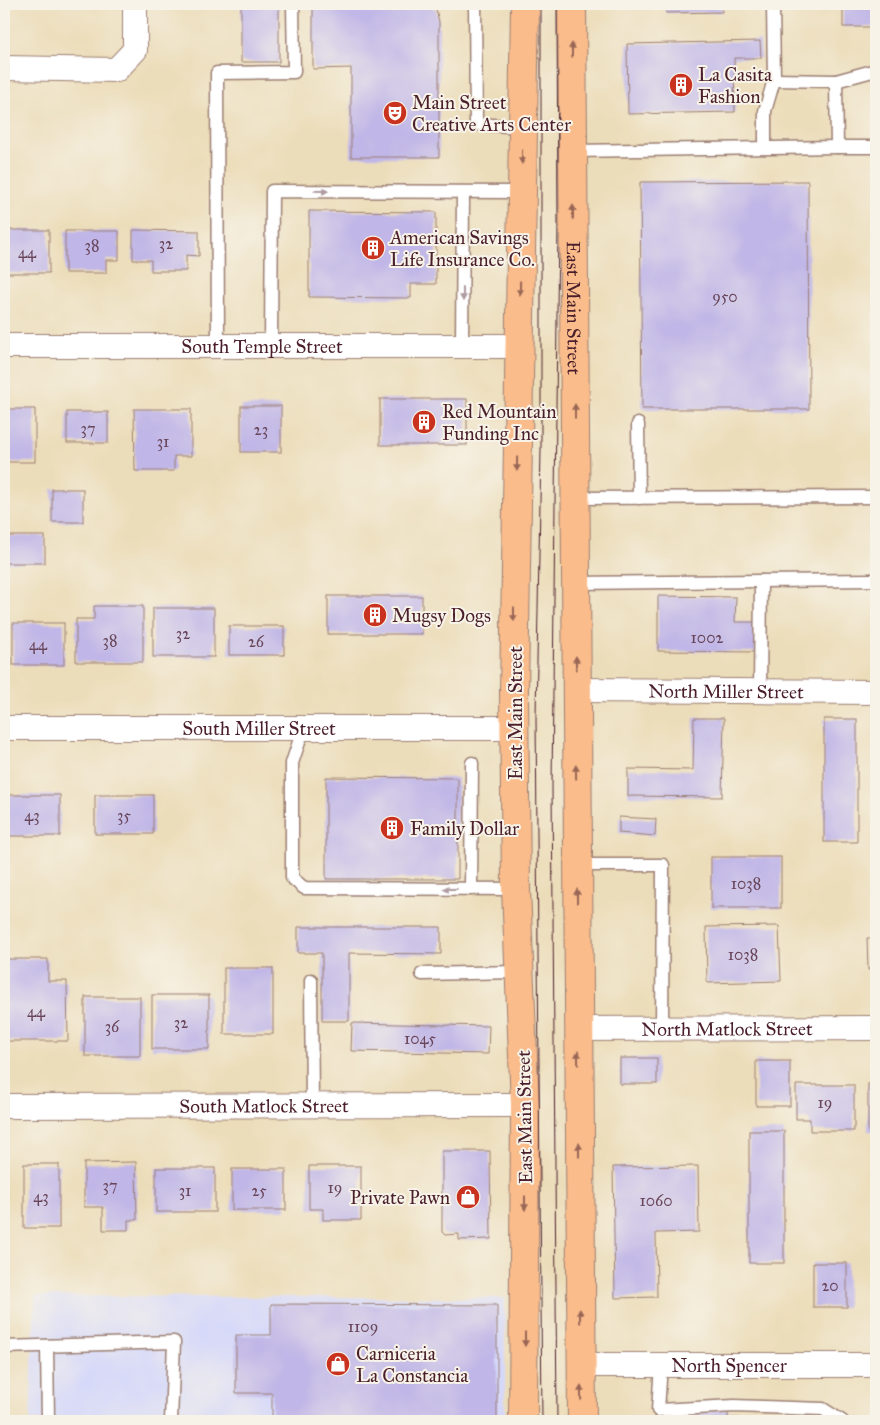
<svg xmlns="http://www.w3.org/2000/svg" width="880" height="1425" font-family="'IM FELL Great Primer',serif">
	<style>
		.built { fill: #d5d8f9 }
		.building { fill: #c0b6e7 }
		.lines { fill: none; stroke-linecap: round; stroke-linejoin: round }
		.lane-casing { stroke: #9b7e72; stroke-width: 15 }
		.street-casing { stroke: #9b7e72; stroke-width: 26 }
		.primary-casing { stroke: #9b7e72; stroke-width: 30 }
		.lane { stroke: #fff; stroke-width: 12 }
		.street { stroke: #fff; stroke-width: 24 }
		.primary { stroke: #fabc8b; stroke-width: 28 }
		.tram { stroke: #4a1f2b; stroke-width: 1 }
		.oneway { fill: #996656 }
		.oneway2 { fill: #ae9aa0 }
		.labels { text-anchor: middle; stroke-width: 4; stroke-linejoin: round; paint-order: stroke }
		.number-label { font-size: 16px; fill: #68455a }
		.poi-label { font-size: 19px; fill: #4a1f2b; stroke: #f7f3e8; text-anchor: start }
		.street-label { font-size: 19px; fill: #4a1f2b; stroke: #f7f3e8 }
	</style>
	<rect width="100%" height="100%" fill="#f7f3e8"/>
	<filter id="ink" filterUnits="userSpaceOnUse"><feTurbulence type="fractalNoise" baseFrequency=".02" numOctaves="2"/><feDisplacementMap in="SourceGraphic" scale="10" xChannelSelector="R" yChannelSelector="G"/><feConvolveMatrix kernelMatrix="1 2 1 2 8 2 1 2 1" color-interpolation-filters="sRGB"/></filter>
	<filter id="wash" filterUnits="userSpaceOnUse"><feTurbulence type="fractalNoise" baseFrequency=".0096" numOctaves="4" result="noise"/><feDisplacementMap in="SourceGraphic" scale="20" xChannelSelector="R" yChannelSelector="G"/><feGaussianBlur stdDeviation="1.12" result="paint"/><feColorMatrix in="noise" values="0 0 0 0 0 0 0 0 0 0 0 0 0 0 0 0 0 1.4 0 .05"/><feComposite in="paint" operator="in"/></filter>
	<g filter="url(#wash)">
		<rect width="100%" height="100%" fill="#ecddba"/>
		<polygon class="built" points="35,1296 505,1298 505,1421 30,1421"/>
		<g id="blocks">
			<g class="building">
				<rect x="241" y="4" width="38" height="58"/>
				<polygon points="313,4 422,4 436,9 439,22 439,157 351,157 351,68 313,69"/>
				<polygon points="607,4 623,4 623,5 608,6"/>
				<polygon points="665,4 722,4 722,12 666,13"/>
				<rect x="843" y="4" width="33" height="23"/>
				<polygon points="760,41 761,58 734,58 735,112 628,114 627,44"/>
				<polygon points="808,181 809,409 642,409 640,182"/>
				<polygon points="309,211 436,212 436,284 411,284 411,298 309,297"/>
				<rect x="4" y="230" width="45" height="43"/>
				<polygon points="133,230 199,231 199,256 186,255 186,271 151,271 151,260 133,260"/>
				<polygon points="65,231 119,231 119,260 106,260 106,273 65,273"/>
				<rect x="380" y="399" width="87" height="46"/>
				<rect x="241" y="406" width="40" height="46"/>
				<rect x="4" y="409" width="31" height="53"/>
				<polygon points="134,409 191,409 191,456 174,456 174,471 135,471"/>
				<rect x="67" y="412" width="41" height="31"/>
				<rect x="52" y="489" width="31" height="33"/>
				<rect x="4" y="536" width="41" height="27"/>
				<rect x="328" y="596" width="94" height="38"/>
				<polygon points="658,596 736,597 735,622 756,622 756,652 658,651"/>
				<polygon points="94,606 143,606 143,662 76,662 76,619 94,619"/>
				<rect x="153" y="608" width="61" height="49"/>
				<rect x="13" y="623" width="51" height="42"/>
				<rect x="229" y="626" width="55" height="29"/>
				<polygon points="694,718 724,718 722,797 628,796 628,769 693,770"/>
				<rect x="824" y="719" width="33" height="123"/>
				<polygon points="326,777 458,778 458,879 326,879"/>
				<rect x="4" y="795" width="56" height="41"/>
				<rect x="95" y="795" width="58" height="39"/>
				<polygon points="619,817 656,819 655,836 619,833"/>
				<rect x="711" y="857" width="70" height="51"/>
				<polygon points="873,919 876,919 876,970 868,970 867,938 874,938"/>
				<polygon points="779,926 781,981 707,983 706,927"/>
				<polygon points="298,927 441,927 441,954 349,953 349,1021 322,1021 322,953 298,953"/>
				<polygon points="5,959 48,959 48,981 67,981 68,1041 5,1041"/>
				<rect x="224" y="968" width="49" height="66"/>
				<rect x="152" y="995" width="57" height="54"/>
				<rect x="85" y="997" width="55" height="59"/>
				<polygon points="352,1023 489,1026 488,1054 351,1051"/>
				<rect x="620" y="1058" width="37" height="26"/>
				<rect x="756" y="1061" width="34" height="45"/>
				<rect x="868" y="1084" width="8" height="47"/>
				<polygon points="796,1085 854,1085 854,1131 810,1131 810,1119 796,1119"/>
				<rect x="749" y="1131" width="35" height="132"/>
				<polygon points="442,1151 490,1151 491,1239 459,1240 459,1234 445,1235 442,1232"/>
				<polygon points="136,1162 137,1220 128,1220 128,1230 103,1230 103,1207 84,1207 84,1163"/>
				<rect x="24" y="1164" width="35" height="64"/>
				<polygon points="309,1166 361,1166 361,1220 323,1220 323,1209 309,1209"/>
				<polygon points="698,1166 699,1232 656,1233 657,1297 615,1298 613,1167"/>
				<rect x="156" y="1168" width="59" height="44"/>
				<rect x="232" y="1169" width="54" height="41"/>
				<rect x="874" y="1253" width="2" height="56"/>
				<rect x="813" y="1263" width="34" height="44"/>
				<polygon points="271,1304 497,1305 497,1420 272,1419 272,1393 236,1393 236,1335 271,1335"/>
				<polygon points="728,1409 728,1418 741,1418 741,1421 673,1421 673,1413"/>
			</g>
		</g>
	</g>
	<g filter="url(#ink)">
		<use href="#blocks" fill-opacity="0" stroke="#9b7e72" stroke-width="1"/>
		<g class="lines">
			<g class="lane-casing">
				<g id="lane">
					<polyline points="475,4 476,124 523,127"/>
					<polyline points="774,80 836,81 876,70"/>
					<polyline points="836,81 837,147 876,147"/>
					<polyline points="765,148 765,111 774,80 773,4"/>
					<polyline points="573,151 837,147"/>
					<polyline points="218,345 217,73 294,72 293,4"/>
					<polyline points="271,345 272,191 521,192"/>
					<polyline points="462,345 463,193"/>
					<polyline points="638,424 639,498"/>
					<polyline points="575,498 876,497"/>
					<polyline points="576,583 761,581"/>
					<polyline points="760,690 761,581 876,580"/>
					<polyline points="304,727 292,763 292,878 304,888 516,889"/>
					<polyline points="577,865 663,865 662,1028"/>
					<polyline points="471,889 472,763"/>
					<polyline points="422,974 520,972"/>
					<polyline points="311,980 312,1106"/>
					<polyline points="47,1346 48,1421"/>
					<polyline points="4,1347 174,1342 171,1421"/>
					<polyline points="661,1365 658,1410 734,1406 823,1409 842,1421"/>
				</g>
			</g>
			<g class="street-casing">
				<g id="street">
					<polyline points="4,68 116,70 135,50 135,4"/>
					<path id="s1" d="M4,346H520"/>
					<path id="s2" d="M576,690L876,692"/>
					<path id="s3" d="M4,728H514"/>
					<path id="s4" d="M578,1029L876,1028"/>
					<path id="s5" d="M4,1106L525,1105"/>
					<path id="s6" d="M581,1365H876"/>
				</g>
			</g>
			<g class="primary-casing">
				<g id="primary">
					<path id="s7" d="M572,4L582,1421"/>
					<polyline points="523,1421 525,1105 516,889 514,693 525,4"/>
				</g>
			</g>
			<use href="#lane" class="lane"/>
			<use href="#street" class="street"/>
			<use href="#primary" class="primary"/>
			<g class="tram">
				<polyline points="541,4 541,449 536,715 542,1421"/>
				<polyline points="557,4 558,223 552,786 557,1421"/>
			</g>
		</g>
		<defs><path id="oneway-solid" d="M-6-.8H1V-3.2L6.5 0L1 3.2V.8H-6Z" transform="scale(1.25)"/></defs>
		<g class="oneway">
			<use href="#oneway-solid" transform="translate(572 50) rotate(-90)"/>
			<use href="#oneway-solid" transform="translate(522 157) rotate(91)"/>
			<use href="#oneway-solid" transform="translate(573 212) rotate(-90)"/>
			<use href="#oneway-solid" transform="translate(520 288) rotate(91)"/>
			<use href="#oneway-solid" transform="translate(575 411) rotate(-90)"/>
			<use href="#oneway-solid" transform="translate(517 464) rotate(91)"/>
			<use href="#oneway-solid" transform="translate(514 614) rotate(90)"/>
			<use href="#oneway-solid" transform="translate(576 663) rotate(-90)"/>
			<use href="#oneway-solid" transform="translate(576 772) rotate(-91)"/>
			<use href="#oneway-solid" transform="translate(577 896) rotate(-90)"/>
			<use href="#oneway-solid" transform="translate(578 1058) rotate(-91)"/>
			<use href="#oneway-solid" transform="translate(579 1150) rotate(-90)"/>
			<use href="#oneway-solid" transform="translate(525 1203) rotate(90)"/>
			<use href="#oneway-solid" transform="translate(580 1316) rotate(-91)"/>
			<use href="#oneway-solid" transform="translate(525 1339) rotate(90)"/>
			<use href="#oneway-solid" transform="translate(581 1393) rotate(-91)"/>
		</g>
		<g class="oneway2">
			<use href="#oneway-solid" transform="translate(321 191) rotate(1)"/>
			<use href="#oneway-solid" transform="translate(463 294) rotate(90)"/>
			<use href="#oneway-solid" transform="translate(450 889) rotate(-180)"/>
		</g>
	</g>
	<defs>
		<g id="building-disc" transform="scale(1.25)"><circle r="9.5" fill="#c8321e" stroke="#f7f3e8"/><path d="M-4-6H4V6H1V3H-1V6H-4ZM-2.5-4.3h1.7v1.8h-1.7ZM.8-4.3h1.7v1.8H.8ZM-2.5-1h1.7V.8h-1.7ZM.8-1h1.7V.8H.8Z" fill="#fff"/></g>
		<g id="theatre-disc" transform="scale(1.25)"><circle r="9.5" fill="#c8321e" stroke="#f7f3e8"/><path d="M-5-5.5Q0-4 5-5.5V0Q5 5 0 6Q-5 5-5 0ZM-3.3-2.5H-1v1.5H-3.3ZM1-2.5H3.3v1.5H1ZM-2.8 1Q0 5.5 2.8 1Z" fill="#fff"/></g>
		<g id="shop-disc" transform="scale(1.25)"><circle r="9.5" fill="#c8321e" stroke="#f7f3e8"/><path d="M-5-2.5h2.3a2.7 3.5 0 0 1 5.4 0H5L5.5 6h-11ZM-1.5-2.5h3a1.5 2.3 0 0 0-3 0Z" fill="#fff"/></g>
	</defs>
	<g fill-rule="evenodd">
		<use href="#building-disc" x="681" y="85"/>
		<use href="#theatre-disc" x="395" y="113"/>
		<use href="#building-disc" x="373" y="248"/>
		<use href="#building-disc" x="424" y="422"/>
		<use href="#building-disc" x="375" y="615"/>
		<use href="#building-disc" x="392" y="828"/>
		<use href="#shop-disc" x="468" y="1197"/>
		<use href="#shop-disc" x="338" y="1364"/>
	</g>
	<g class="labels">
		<g class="number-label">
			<text x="166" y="249">32</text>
			<text x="92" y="251">38</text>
			<text x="27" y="258">44</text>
			<text x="725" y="302">950</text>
			<text x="88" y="434">37</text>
			<text x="261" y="435">23</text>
			<text x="163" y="447">31</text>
			<text x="183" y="639">32</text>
			<text x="707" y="643">1002</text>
			<text x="110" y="646">38</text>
			<text x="256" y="647">26</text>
			<text x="38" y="650">44</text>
			<text x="32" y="821">43</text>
			<text x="124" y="821">35</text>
			<text x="746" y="889">1038</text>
			<text x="743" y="960">1038</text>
			<text x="36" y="1017">44</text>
			<text x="181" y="1028">32</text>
			<text x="112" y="1032">36</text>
			<text x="420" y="1044">1045</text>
			<text x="825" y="1108">19</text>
			<text x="110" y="1191">37</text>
			<text x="335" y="1193">19</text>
			<text x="185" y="1196">31</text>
			<text x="259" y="1196">25</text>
			<text x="41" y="1202">43</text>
			<text x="656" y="1206">1060</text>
			<text x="830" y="1291">20</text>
			<text x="363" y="1332">1109</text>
		</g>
		<g class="poi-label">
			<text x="698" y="81">La Casita<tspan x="698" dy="22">Fashion</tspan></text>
			<text x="412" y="109">Main Street<tspan x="412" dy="22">Creative Arts Center</tspan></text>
			<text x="390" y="244">American Savings<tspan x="390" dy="22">Life Insurance Co.</tspan></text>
			<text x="442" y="418">Red Mountain<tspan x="442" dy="22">Funding Inc</tspan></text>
			<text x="392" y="622">Mugsy Dogs</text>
			<text x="410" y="835">Family Dollar</text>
			<text x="450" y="1204" text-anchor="end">Private Pawn</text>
			<text x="356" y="1360">Carniceria<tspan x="356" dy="22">La Constancia</tspan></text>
		</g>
		<g class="street-label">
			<text dy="7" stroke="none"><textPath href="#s7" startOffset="304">East Main Street</textPath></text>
			<text dy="7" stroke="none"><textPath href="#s1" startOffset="258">South Temple Street</textPath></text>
			<text dy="7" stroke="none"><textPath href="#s2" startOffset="150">North Miller Street</textPath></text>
			<text transform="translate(515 713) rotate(-90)" y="7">East Main Street</text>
			<text dy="7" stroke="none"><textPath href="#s3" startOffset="255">South Miller Street</textPath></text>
			<text dy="7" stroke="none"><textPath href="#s4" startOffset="149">North Matlock Street</textPath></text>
			<text dy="7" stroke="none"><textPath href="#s5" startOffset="260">South Matlock Street</textPath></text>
			<text transform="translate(524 1117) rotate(-91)" y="7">East Main Street</text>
			<text dy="7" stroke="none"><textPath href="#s6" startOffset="148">North Spencer</textPath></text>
		</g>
	</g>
	<rect width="880" height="1425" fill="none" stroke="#f7f3e8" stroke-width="20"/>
</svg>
